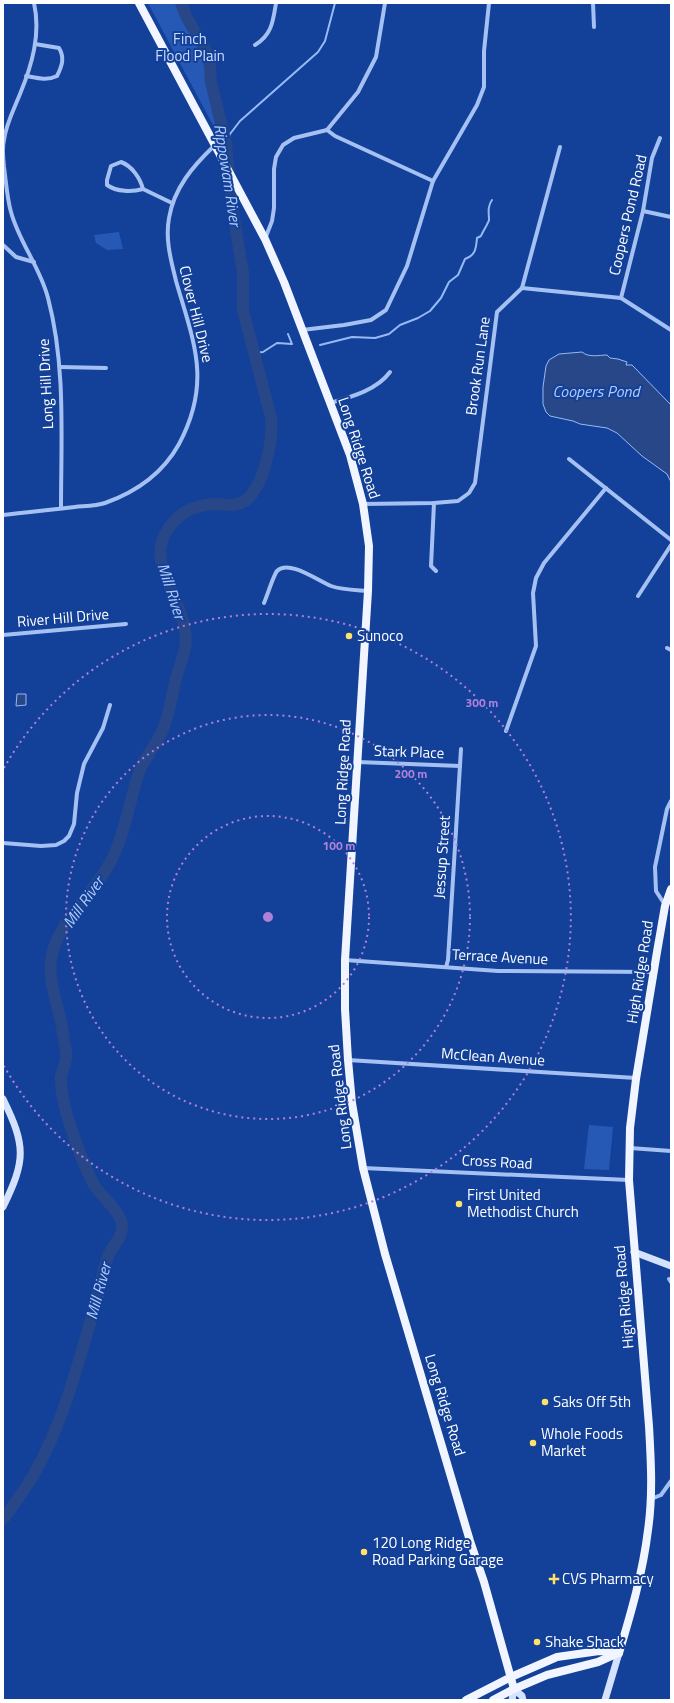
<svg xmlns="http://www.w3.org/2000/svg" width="674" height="1703" font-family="'Titillium Web',sans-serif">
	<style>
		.green { fill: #2659b6 }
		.water { fill: #274789; stroke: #97baf6 }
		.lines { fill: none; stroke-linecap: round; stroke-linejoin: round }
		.stream { stroke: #97baf6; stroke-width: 2 }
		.river { stroke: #274789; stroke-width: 12 }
		.street { stroke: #a5c1f3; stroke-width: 4 }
		.secondary { stroke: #d5e2fd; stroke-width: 7 }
		.primary { stroke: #f1f5ff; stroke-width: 8 }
		.ring { fill: none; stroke: #b080d9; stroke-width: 2; stroke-dasharray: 2 4 }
		.poi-dot { fill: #ffe267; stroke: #134098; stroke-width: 1.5 }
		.labels { text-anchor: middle; stroke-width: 4; stroke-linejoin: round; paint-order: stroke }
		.park-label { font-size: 15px; fill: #cddefd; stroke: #134098 }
		.street-label { font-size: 15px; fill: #fff; stroke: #134098 }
		.poi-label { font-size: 15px; fill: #fff; stroke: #134098; text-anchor: start }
		.water-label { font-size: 16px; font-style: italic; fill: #b2ccfa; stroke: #134098 }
		.centre { fill: #b080d9; stroke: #134098; stroke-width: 2 }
		.ring-label { font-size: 12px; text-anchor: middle; font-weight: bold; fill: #b080d9; stroke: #134098; stroke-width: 4; stroke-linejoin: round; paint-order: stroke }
	</style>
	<rect width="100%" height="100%" fill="#134098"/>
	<g class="green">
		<polygon points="148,3 182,3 205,44 228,127 222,142"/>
		<polygon points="119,232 123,249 107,250 96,243 94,235"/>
		<polygon points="589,1125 613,1127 609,1170 584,1169"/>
	</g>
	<g class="water">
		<path d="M582,352C589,358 599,355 607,355L610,358L618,359L627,362L626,365H632L671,405V482L667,474L642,456L617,433L607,428L580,424L573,421L550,416L546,412L543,404V387L546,366L549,360L559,354Z"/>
		<polygon points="17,694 26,694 26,705 16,706"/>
	</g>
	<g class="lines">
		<g class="stream">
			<polyline points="226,144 230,134 240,121 318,52 325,41 335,3"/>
			<path d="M320,345L352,337L375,338L389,334L400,325L418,318L430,311L441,298L449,282L458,275L465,259C476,255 476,248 477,238L481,236C483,231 488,224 489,220C489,213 487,207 492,200"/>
			<polyline points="254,353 263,352 277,343 292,344 288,334"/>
		</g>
		<path class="river" d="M3,1519C14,1504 26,1489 35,1472C65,1420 81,1353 98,1295C101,1283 103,1270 107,1259C110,1247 123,1240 122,1225C121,1212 101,1196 94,1185C91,1179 88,1173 86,1168C76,1144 60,1102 61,1077C62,1071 65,1065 66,1059C67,1051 64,1042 63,1034C60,1007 46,982 52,954C61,917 96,892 112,859C125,833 129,803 138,775C143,759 155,747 162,732C169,716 171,699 175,683C177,673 181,663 184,653C196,610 145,571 165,534C176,514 194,504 217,504C224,505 234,506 241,503C263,494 274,439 271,418L243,310V273L232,206L226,144L211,82L210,66L206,51L187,18L181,3"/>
		<g class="street">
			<path d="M34,3C41,34 32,65 20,94C14,109 6,124 4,140C2,148 3,158 4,167C6,181 7,198 11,212C19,242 40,267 48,298C66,366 61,438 61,508"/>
			<polyline points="593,3 594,27"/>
			<path d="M255,45C272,35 273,21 276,3"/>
			<path d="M26,76C37,78 47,81 57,76C62,66 65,58 59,48L35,44"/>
			<polyline points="327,130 335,136 433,181"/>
			<path d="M143,189C132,192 117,192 107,185V180L111,166L121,162C132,166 140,178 143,189L172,203"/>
			<polyline points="643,211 671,217"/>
			<polyline points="265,239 272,221 274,208 274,169 276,157 283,145 294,138 327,130 358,92 376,57 385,3"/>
			<polyline points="3,245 16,257 34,262"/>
			<polyline points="522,288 621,298 671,330"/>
			<polyline points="621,298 643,211 652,158 660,138"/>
			<polyline points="302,330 344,325 371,320 386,310 407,266 433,181 477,105 484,87 484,51 489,3"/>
			<polyline points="60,367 106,368"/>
			<path d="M330,403C351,397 377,390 390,372"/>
			<polyline points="569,459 671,540"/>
			<polyline points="434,503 431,566 436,571"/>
			<polyline points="363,504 434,503 458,501 469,493 475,483 497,312 522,288 560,147"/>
			<path d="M3,515C27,512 51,510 75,507C85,506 96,506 105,503C136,492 163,473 179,444C212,382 194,343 176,281C171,260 165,240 169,218C174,188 193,166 214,146"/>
			<polyline points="638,596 671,545"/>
			<path d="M264,603C267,596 274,574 277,571C289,559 318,581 331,586C342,590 356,590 368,591"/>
			<polyline points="3,635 126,624"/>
			<polyline points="667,648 671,650"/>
			<polyline points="506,731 536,646 533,593 536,578 544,563 606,488"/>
			<polyline points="358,762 460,766"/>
			<polyline points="3,843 41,846 56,845 64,841 69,836 74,824 77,793 84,764 103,728 110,705"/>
			<polyline points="665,905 656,891 655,867 667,809 671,801"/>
			<polyline points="345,960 498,971 653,972"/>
			<polyline points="446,967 448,960 461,749"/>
			<polyline points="348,1060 636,1078"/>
			<polyline points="630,1148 671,1151"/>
			<polyline points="363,1168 629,1180"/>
			<polyline points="669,1279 671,1282"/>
			<polyline points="651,1499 661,1495 671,1481"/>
		</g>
		<g class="secondary">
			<path d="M3,1099C26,1146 26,1160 3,1207"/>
			<polyline points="634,1252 671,1266"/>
			<polyline points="514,1689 522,1696 523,1700"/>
			<polyline points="512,1700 514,1689"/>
			<polyline points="605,1700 619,1653"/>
		</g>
		<g class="primary">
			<polyline points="139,3 265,239 284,282 350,455 363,504 369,546 368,591 345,960 345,1009 348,1060 352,1103 363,1168 385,1254 470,1541 484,1582 514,1689"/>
			<path d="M619,1653C631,1613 643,1572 648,1530C653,1496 651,1461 649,1426L629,1180L630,1128L636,1079L657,952L665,906L671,889"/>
			<polyline points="466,1700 511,1677 557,1657 599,1651 619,1653"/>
			<polyline points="493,1700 514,1689 547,1675 598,1662 618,1653"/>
		</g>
	</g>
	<g class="ring">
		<circle cx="268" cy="917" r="101"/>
		<circle cx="268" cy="917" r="202"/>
		<path d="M4 768A303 303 0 1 1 4 1066"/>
	</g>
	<g class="poi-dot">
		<circle cx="349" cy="636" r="4"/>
		<circle cx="459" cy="1204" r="4"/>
		<circle cx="545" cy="1402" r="4"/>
		<circle cx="533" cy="1443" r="4"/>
		<circle cx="364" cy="1552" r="4"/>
		<path d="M552 1573h4v4h4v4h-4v4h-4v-4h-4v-4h4z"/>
		<circle cx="537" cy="1642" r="4"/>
	</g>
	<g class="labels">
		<g class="park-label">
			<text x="190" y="44">Finch<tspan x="190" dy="17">Flood Plain</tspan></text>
		</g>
		<g class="street-label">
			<text transform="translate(628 215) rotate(-77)" y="5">Coopers Pond Road</text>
			<text transform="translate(196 314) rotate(76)" y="5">Clover Hill Drive</text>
			<text transform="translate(478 366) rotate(-82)" y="5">Brook Run Lane</text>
			<text transform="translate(46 384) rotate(-93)" y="5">Long Hill Drive</text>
			<text transform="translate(359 448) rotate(72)" y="5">Long Ridge Road</text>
			<text transform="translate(63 618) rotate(-5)" y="5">River Hill Drive</text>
			<text transform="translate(409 752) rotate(2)" y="5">Stark Place</text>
			<text transform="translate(343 772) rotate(-87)" y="5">Long Ridge Road</text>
			<text transform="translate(442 857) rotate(-86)" y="5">Jessup Street</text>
			<text transform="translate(500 957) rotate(3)" y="5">Terrace Avenue</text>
			<text transform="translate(640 972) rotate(-81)" y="5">High Ridge Road</text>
			<text transform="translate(493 1057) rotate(4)" y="5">McClean Avenue</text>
			<text transform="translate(340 1097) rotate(-97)" y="5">Long Ridge Road</text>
			<text transform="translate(497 1162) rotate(3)" y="5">Cross Road</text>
			<text transform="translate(624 1297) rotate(-95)" y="5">High Ridge Road</text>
			<text transform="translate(445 1405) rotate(73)" y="5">Long Ridge Road</text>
		</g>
		<g class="poi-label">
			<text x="357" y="641">Sunoco</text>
			<text x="467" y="1200">First United<tspan x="467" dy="17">Methodist Church</tspan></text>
			<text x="553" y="1407">Saks Off 5th</text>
			<text x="541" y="1439">Whole Foods<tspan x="541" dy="17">Market</tspan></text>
			<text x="372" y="1548">120 Long Ridge<tspan x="372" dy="17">Road Parking Garage</tspan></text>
			<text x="562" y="1584">CVS Pharmacy</text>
			<text x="545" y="1647">Shake Shack</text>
		</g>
		<g class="water-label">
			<text transform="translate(228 175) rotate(81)" y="6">Rippowam River</text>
			<text x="596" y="397">Coopers Pond</text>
			<text transform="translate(172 591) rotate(72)" y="6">Mill River</text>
			<text transform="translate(83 902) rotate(-55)" y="6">Mill River</text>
			<text transform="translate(98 1291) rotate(-75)" y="6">Mill River</text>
		</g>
	</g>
	<circle cx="268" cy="917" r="6" class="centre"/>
	<g class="ring-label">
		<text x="482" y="707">300 m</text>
		<text x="411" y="778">200 m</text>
		<text x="339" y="850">100 m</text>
	</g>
	<rect width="674" height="1703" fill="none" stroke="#ffffff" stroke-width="8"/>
</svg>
